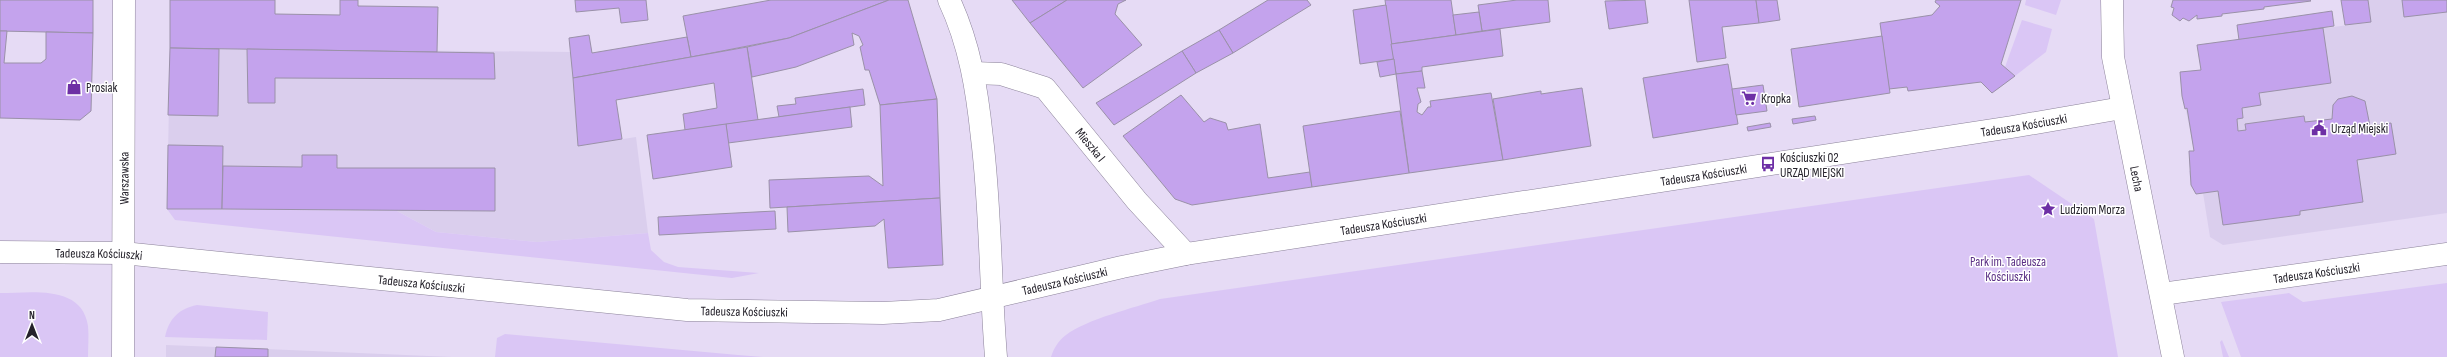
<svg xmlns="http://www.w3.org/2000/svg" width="2447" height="357" font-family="'Sofia Sans Condensed',sans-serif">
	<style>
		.built { fill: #daceed }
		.green { fill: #dac6f5 }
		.building { fill: #c4a3ed; stroke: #9a91a8 }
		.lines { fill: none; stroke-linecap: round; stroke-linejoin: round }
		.minor-casing { stroke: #8b8299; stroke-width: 23 }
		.minor { stroke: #fff; stroke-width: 22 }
		.labels { text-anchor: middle; stroke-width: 3; stroke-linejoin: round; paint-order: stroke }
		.poi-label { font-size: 13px; fill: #25222b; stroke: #fff; text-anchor: start }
		.street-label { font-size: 13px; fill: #25222b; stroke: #fff }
		.park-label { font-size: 13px; fill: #5b3085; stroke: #fff }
	</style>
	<rect width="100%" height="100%" fill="#e6dbf5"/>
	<g class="built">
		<polygon points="2368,0 2447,0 2447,213 2223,245 2210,237 2203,193 2196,194 2191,185 2189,171 2192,170 2194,151 2181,85 2180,72 2201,70 2197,45 2371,22"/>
		<polygon points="170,48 571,52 578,146 636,137 648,233 537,242 436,232 397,211 167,209"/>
		<polygon points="166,345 216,347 452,357 166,357"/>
	</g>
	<g class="green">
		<polygon points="2026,0 2061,0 2056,15 2025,5"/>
		<polygon points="2022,20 2052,29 2046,52 2015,76 2005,67"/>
		<path d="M2029,175L2094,219L2118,357H1051C1054,348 1058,341 1066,335C1087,319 1134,308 1160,299Z"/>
		<polygon points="167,209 397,211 436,232 537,242 648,233 651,250 664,262 678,267 759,273 732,278 175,220"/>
		<polygon points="2447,283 2447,357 2241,357 2221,302 2289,293 2303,302"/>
		<path d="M0,293C31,293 82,284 88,326C89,336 88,347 88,357H0Z"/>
		<path d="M197,305L268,312L267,340L165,337C169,318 179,309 197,305Z"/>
		<polygon points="505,334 738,355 763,357 495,357 497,338"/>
		<polygon points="2222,340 2229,357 2223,357 2220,342"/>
	</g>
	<g class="building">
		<polygon points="0,0 93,0 93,33 0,31"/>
		<polygon points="170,0 275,0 275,14 340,15 340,0 358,0 358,6 438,7 437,52 170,48"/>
		<polygon points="575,0 646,0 648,20 621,23 619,8 576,12"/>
		<polygon points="771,0 889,0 789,38 691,57 683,16"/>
		<polygon points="889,0 908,0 937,99 880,105 869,70 865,70 860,47 863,45 859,36 852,33 854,45 796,67 752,77 747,47 789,38"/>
		<polygon points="1012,0 1067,0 1030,23"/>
		<polygon points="1067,0 1126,0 1118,4 1115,14 1142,45 1083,88 1030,23"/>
		<polygon points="1268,0 1307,0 1311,5 1233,53 1219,30"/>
		<polygon points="1385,0 1451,0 1456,35 1391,44"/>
		<polygon points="1517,0 1548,0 1550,22 1482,31 1478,5"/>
		<polygon points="1645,0 1648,23 1609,29 1605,1"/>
		<polygon points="1689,0 1756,0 1759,23 1722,27 1726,58 1697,62"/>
		<polygon points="1756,0 1777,0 1780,20 1759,23"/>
		<polygon points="1936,0 2021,0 2001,64 2015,76 1992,93 1981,82 1908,91 1907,87 1889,89 1880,23 1932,15 1940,6 1935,2"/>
		<polygon points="2173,0 2310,0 2311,1 2264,7 2264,9 2222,14 2222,16 2197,19 2197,15 2189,21 2183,18 2180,21 2172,15 2174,8 2171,7"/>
		<polygon points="2341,0 2368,0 2371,22 2345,25"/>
		<polygon points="2402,0 2447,0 2447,12 2404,17"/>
		<polygon points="1386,5 1394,59 1360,64 1353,10"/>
		<polygon points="2332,11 2334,26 2239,40 2237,25"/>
		<polygon points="1479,12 1482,31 1456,35 1453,15"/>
		<polygon points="2323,28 2331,83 2259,93 2261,105 2242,108 2243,118 2237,119 2238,131 2246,130 2245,124 2304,116 2305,122 2332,119 2333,105 2338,99 2352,96 2365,101 2370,126 2391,123 2396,154 2357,160 2363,202 2300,211 2300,215 2223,225 2218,191 2196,194 2191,185 2189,151 2194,151 2187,108 2185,109 2182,96 2180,72 2201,70 2197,45"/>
		<polygon points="1500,29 1503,56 1422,67 1422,71 1396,74 1391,44"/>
		<polygon points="1219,30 1233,53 1196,73 1182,51"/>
		<polygon points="0,31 7,31 4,63 41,63 46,59 46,32 93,33 91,111 80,120 0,118"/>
		<polygon points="589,35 592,53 687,37 691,57 573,78 569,38"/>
		<polygon points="1882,36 1890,93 1799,107 1791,49"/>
		<polygon points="747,47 758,120 685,130 683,114 717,108 714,83 616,100 622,139 578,146 573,78"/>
		<polygon points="170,48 219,49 218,116 168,115"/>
		<polygon points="247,49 494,53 495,79 275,78 275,103 248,103"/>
		<polygon points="1182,51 1196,73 1114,125 1096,103"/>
		<polygon points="1394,59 1396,74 1380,77 1377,62"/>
		<polygon points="1728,64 1738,124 1653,138 1643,78"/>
		<polygon points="1422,71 1425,88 1417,88 1421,102 1418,104 1417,112 1422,115 1428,107 1431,107 1430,101 1491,93 1503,160 1409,173 1396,74"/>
		<polygon points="1763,85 1767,111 1736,115 1732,89"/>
		<polygon points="1582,88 1591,146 1503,160 1493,99 1541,91 1541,94"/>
		<polygon points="863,89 865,105 779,117 777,106 796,104 795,98"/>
		<polygon points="1181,95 1204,122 1210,118 1226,123 1228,130 1260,124 1268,178 1310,172 1312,187 1192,205 1175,199 1123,136"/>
		<polygon points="937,99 940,198 770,208 769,180 869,176 883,186 880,105"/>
		<polygon points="850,107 852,127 728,143 726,124"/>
		<polygon points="1400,111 1409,173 1312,187 1303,126"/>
		<polygon points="1815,116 1816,120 1793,124 1792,119"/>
		<polygon points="1770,123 1771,127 1748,131 1747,127"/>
		<polygon points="726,124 732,167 653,179 647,135"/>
		<polygon points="168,145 223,146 222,209 167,209"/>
		<polygon points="302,155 337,155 337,168 495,168 495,211 222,209 223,166 302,167"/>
		<polygon points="940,198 943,265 888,268 884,219 875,226 788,232 787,207"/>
		<polygon points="775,211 776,229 659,235 658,217"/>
		<polygon points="216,347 268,349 268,357 215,357"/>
	</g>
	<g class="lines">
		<g class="minor-casing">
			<g id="minor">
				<path d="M949,0C970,45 977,90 982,138C991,211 990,284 996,357"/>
				<path id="s1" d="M2112,0L2113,57L2173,357"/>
				<path id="s2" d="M974,73L1001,74L1045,88L1137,201L1186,254"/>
				<path id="s3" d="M0,252L123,253L687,310L883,313L939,310L1122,267L1186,254L2012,127L2122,108"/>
				<path id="s4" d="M2162,294L2447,254"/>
				<path id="s5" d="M123,357L124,0"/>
			</g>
		</g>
		<use href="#minor" class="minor"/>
	</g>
	<defs>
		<g id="shop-bare" transform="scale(1.2)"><path d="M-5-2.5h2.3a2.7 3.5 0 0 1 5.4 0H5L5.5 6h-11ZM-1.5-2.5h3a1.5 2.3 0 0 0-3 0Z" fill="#6d2fa5" stroke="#fff" stroke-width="2.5" paint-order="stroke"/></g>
		<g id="supermarket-bare" transform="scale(1.2)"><path d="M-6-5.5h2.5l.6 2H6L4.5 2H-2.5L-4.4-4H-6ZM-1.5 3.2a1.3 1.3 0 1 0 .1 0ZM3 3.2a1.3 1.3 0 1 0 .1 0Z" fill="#6d2fa5" stroke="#fff" stroke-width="2.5" paint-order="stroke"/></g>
		<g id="civic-bare" transform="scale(1.2)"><path d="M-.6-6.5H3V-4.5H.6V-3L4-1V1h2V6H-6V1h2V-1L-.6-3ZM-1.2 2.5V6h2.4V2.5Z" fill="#6d2fa5" stroke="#fff" stroke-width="2.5" paint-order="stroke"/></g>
		<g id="bus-bare" transform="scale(1.2)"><path d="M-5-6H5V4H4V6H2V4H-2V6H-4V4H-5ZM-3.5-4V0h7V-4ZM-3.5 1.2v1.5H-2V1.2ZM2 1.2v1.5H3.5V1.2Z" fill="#6d2fa5" stroke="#fff" stroke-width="2.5" paint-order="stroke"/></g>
		<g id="sight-bare" transform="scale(1.2)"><path d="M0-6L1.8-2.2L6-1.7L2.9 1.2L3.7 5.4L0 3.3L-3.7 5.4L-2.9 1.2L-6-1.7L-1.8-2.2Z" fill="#6d2fa5" stroke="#fff" stroke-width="2.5" paint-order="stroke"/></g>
	</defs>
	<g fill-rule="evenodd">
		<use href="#shop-bare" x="74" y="87"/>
		<use href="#supermarket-bare" x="1749" y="98"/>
		<use href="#civic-bare" x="2319" y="128"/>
		<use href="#bus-bare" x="1768" y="164"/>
		<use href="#sight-bare" x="2048" y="209"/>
	</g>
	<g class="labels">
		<g class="poi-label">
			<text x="86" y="92">Prosiak</text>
			<text x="1761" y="103">Kropka</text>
			<text x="2331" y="133">Urząd Miejski</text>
			<text x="1780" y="162">Kościuszki 02<tspan x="1780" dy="15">URZĄD MIEJSKI</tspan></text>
			<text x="2060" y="214">Ludziom Morza</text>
		</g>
		<g class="street-label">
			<text dy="5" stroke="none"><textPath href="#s3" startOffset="2043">Tadeusza Kościuszki</textPath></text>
			<text dy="5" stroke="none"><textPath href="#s2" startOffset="146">Mieszka I</textPath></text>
			<text dy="5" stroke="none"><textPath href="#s3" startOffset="1719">Tadeusza Kościuszki</textPath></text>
			<text dy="5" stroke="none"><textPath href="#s5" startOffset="179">Warszawska</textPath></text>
			<text dy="5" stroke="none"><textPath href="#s1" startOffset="181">Lecha</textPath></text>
			<text dy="5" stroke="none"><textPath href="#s3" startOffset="1395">Tadeusza Kościuszki</textPath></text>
			<text dy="5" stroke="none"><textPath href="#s3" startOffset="99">Tadeusza Kościuszki</textPath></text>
			<text dy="5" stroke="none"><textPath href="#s4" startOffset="156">Tadeusza Kościuszki</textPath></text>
			<text dy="5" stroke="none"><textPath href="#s3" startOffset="1071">Tadeusza Kościuszki</textPath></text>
			<text dy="5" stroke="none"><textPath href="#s3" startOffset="423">Tadeusza Kościuszki</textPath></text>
			<text dy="5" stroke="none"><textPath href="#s3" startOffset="747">Tadeusza Kościuszki</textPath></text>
		</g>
		<g class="park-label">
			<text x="2008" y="266">Park im. Tadeusza<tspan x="2008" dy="15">Kościuszki</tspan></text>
		</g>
	</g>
	<g transform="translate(32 325)" stroke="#ffffff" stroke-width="3" paint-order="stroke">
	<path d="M0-3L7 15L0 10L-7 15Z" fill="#25222b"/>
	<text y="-6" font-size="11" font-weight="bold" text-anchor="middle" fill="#25222b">N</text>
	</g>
</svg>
